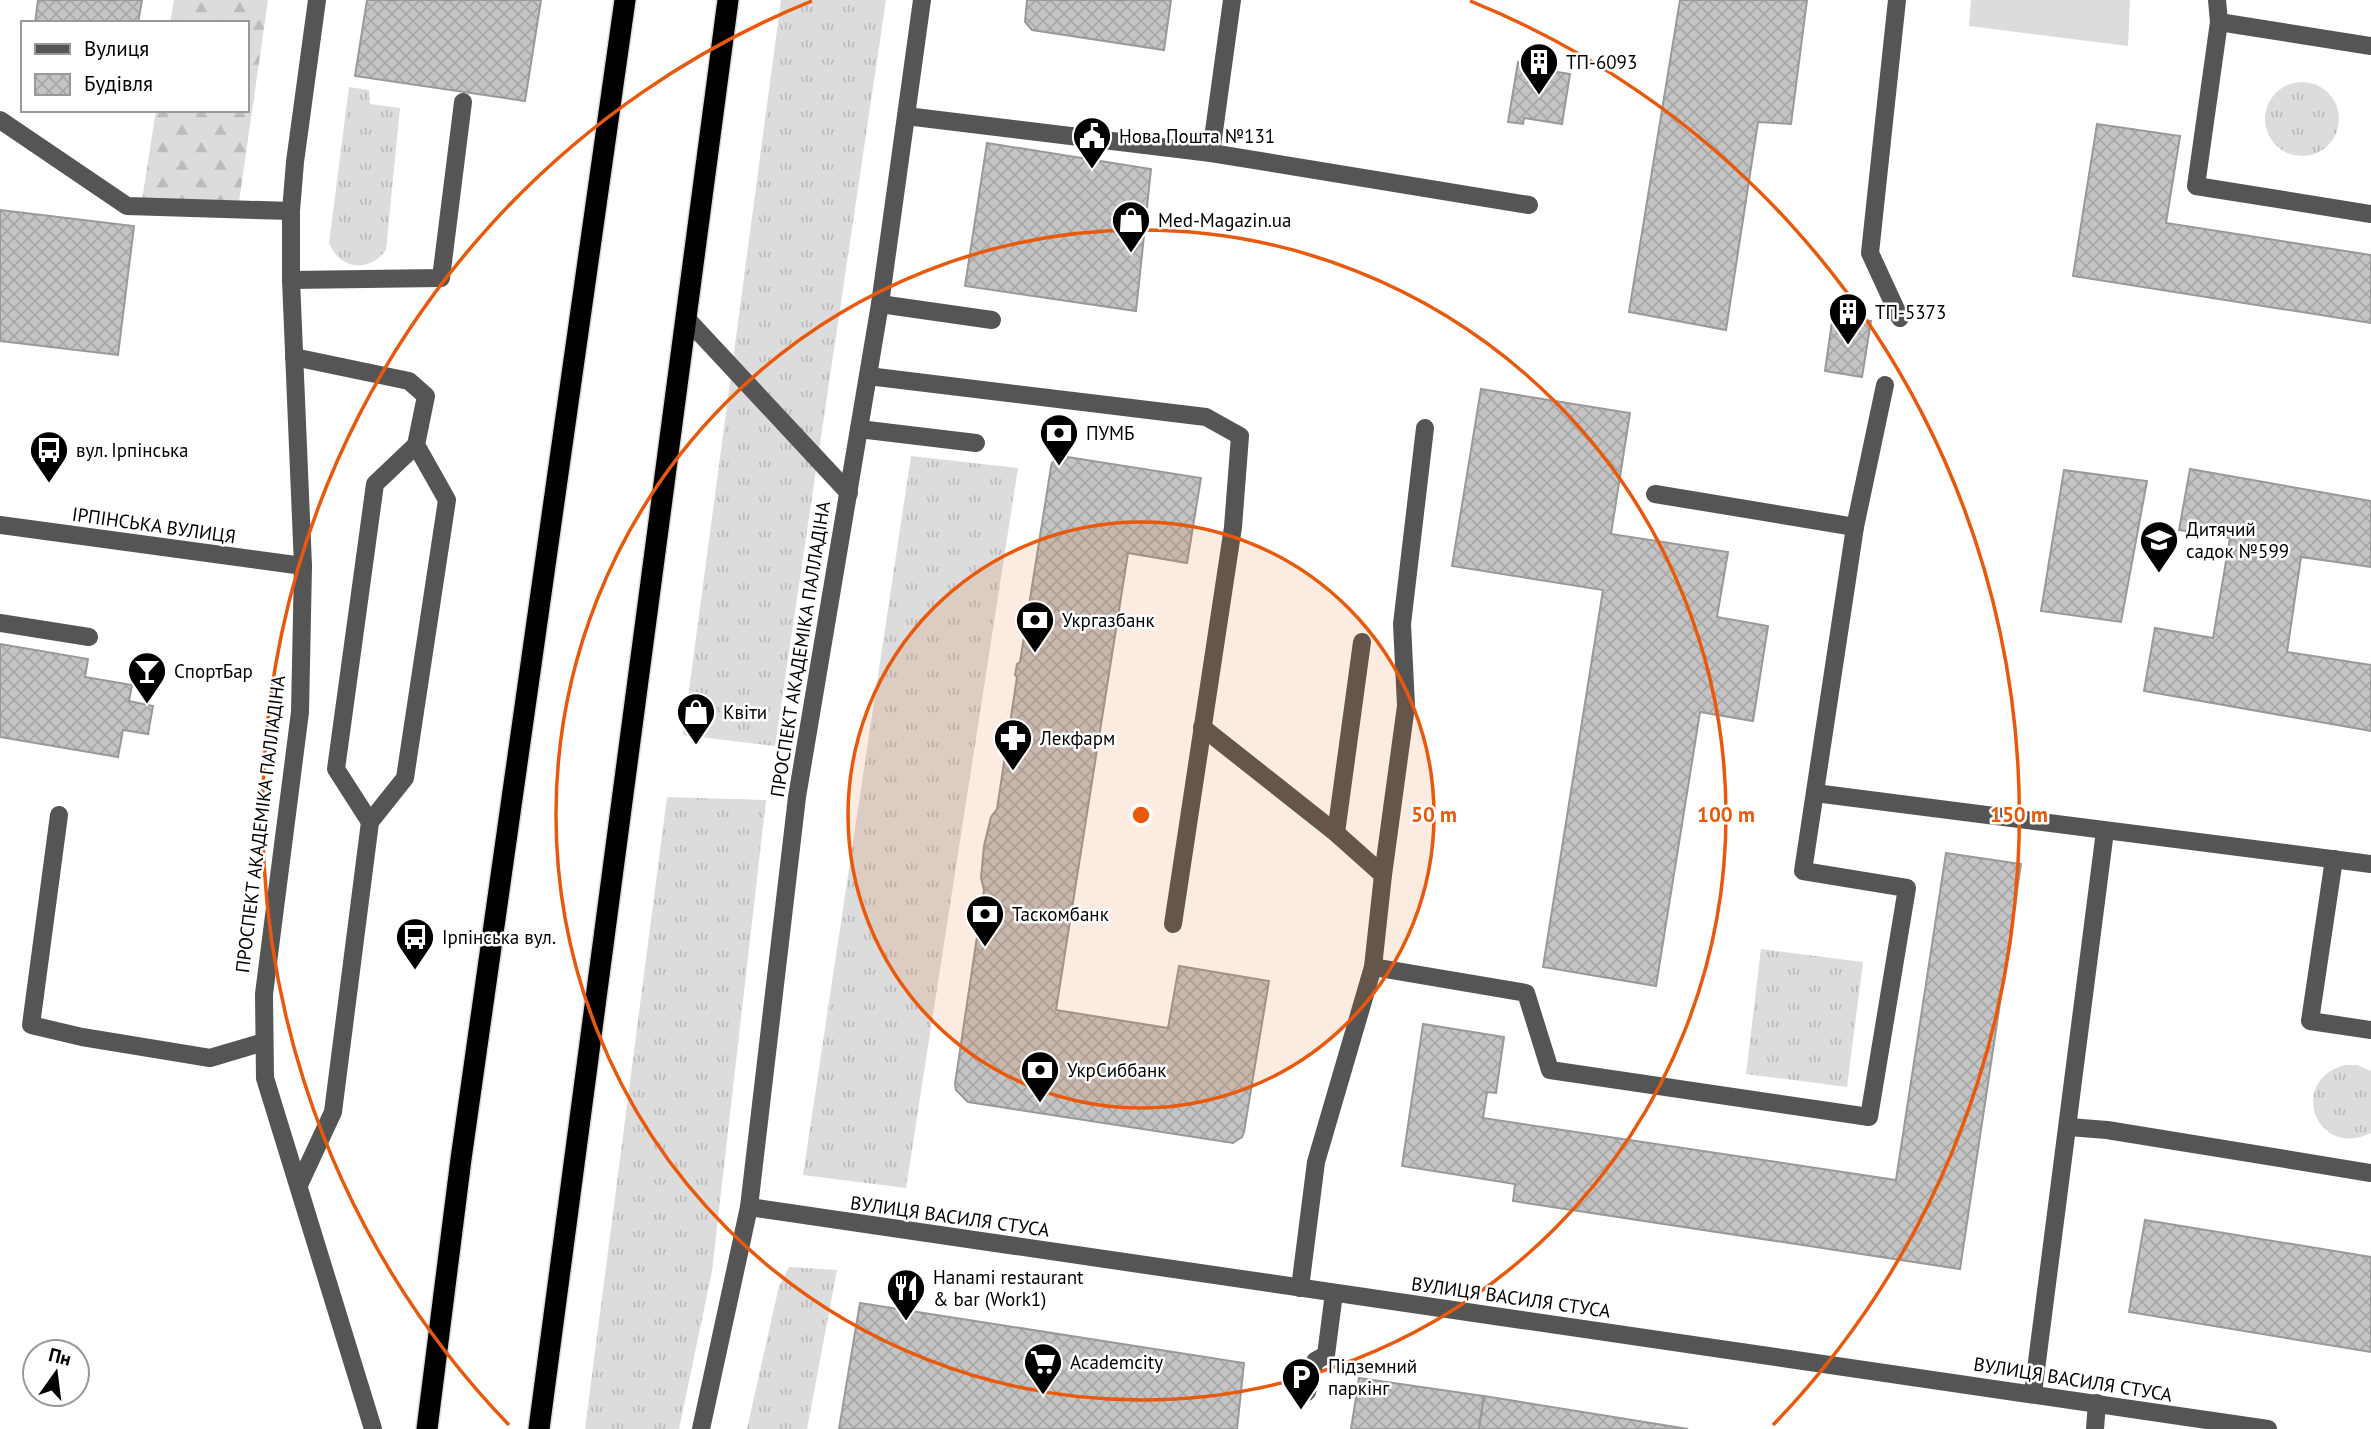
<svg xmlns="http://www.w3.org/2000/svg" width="2371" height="1429" font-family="'PT Sans',sans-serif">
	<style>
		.grass { fill: url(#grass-tufts) }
		.forest { fill: url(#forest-firs) }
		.garden { fill: #dcdcdc }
		.building { fill: url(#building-cross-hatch); stroke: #999; stroke-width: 2 }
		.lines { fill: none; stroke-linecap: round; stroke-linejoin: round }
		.highway-casing { stroke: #dbdbdb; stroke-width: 24 }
		.minor { stroke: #555; stroke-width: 18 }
		.highway { stroke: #000; stroke-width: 21 }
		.ring { fill: none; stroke: #e8590c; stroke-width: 3.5 }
		.labels { text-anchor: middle; stroke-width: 5; stroke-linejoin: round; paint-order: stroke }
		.poi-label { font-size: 19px; fill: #000; stroke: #fff; text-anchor: start }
		.street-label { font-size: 19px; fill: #000; stroke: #fff }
		.centre { fill: #e8590c; stroke: #fff; stroke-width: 3.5 }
		.ring-label { font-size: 21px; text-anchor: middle; font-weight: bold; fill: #e8590c; stroke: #fff; stroke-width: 5; stroke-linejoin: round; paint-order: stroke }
	</style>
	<defs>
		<pattern id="grass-tufts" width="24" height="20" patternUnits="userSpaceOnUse" patternTransform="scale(1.75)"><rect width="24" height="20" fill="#dcdcdc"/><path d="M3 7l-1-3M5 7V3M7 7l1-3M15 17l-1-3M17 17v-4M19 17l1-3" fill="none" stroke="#bbb"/></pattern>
		<pattern id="forest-firs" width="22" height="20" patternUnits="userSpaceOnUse" patternTransform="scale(1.75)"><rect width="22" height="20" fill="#dcdcdc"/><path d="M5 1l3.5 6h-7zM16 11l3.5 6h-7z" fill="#bbb"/></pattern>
		<pattern id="building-cross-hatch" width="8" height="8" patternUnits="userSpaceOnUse" patternTransform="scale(1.75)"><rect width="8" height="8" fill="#c4c4c4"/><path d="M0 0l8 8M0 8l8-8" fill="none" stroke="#a7a7a7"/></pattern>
	</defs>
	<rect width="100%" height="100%" fill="#fff"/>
	<g class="grass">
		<polygon points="781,0 886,0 775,746 683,735"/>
		<circle cx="2302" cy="119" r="37"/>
		<path d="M349,87L369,90L370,104L400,108L386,250C369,273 340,270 329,243Z"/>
		<polygon points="911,456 1018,468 906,1188 803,1175"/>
		<polygon points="667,797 766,800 712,1271 679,1429 585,1429"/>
		<polygon points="1761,949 1863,962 1847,1087 1746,1074"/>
		<path d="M2345,1065H2357L2371,1071V1133C2317,1160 2286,1081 2345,1065Z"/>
		<polygon points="789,1267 837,1270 807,1429 747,1429 779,1286"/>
	</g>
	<polygon class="forest" points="174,0 268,0 239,202 142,200 156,110 247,110 247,23 170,23"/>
	<polygon class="garden" points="1971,0 2130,0 2128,46 1969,26"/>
	<g class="building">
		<polygon points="38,0 142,0 138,23 35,23"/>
		<polygon points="367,0 541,0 525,101 355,76"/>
		<polygon points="1027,0 1171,0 1164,50 1032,30 1025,22"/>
		<polygon points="1680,0 1807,0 1791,124 1758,122 1726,330 1629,312"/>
		<polygon points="1518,62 1533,64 1533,68 1570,74 1562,124 1524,118 1523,124 1508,122"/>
		<polygon points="2097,124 2180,136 2166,223 2371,255 2371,323 2073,276"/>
		<polygon points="987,143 1151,169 1136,311 965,286"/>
		<polygon points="0,210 134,226 118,355 0,341"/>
		<polygon points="1833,315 1871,321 1862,377 1825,371"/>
		<polygon points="1481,389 1630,413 1611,534 1728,552 1717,617 1768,626 1753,721 1700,712 1656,986 1543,967 1603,590 1452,566"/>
		<polygon points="1061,456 1201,478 1187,563 1128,553 1056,1010 1168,1028 1179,966 1269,981 1244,1132 1242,1137 1233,1143 968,1102 956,1090 955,1084 984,890 981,878 984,846 991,817 997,809 1017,677 1015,675 1017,664 1020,662 1051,467 1052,463"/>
		<polygon points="2190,469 2371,501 2371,567 2301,557 2287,652 2371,665 2371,731 2144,691 2155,628 2213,638 2230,538 2179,530"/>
		<polygon points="2064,470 2147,481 2121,622 2041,611"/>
		<polygon points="0,644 88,659 85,677 132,685 129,701 153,706 148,734 123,730 118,757 0,737"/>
		<polygon points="1946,853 2021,864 1960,1269 1513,1201 1515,1184 1402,1166 1423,1024 1504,1037 1496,1093 1487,1092 1483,1118 1896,1180"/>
		<polygon points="2145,1220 2371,1257 2371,1352 2129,1312"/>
		<polygon points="860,1303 1244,1363 1237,1429 839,1429"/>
		<polygon points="1359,1378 1484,1396 1479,1429 1351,1429"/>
		<polygon points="1484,1396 1688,1429 1479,1429"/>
	</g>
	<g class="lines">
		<g class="highway-casing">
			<g id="highway">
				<polyline points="427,1429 461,1159 625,0"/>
				<polyline points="539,1429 728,0"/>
			</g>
		</g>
		<g class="minor">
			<polyline points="317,0 295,162 291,211 291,280 303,566 300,712 264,994 265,1078 373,1429"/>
			<polyline points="1897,0 1870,253 1900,318"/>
			<polyline points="2217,0 2219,22 2196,186 2371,214"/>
			<polyline points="2219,22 2371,46"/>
			<polyline points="906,116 1211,153 1529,205"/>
			<polyline points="0,120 127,206 291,211"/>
			<polyline points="1211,153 1232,0"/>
			<polyline points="291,280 441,278 463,102"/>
			<polyline points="880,304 992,320"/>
			<polyline points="685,317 849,493"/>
			<polyline points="294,357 409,381 426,396 416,445 447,500 405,778 370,822 333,1112 299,1185"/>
			<polyline points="868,376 1206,417 1240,436 1233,527 1173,924"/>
			<polyline points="859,429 976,443"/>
			<polyline points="1655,494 1855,527"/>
			<polyline points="0,525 303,566"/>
			<polyline points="0,623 89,637"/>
			<polyline points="1202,727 1336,833 1383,875 1373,967 1316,1162 1300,1288"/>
			<polyline points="1815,793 2371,864"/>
			<polyline points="59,815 31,1025 82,1037 210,1058 264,1042"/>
			<polyline points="370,822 336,769 375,484 416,445"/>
			<polyline points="1336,833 1362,642"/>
			<polyline points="2334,859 2310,1021 2371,1030"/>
			<polyline points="1383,875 1406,706 1402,624 1425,428"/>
			<polyline points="1373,967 1526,993 1550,1070 1869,1117 1907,888 1803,871 1855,527 1885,385"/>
			<polyline points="2069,1127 2107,1130 2371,1173"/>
			<polyline points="749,1207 2268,1429"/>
			<polyline points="1307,1392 1315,1361 1326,1355 1334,1293"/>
			<polyline points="2033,1393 2105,831"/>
			<polyline points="701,1429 749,1207 797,797 880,304 922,0"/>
			<polyline points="2095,1429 2097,1403"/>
		</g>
		<use href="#highway" class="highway"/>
	</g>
	<circle cx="1141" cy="815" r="293" fill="#e8590c" fill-opacity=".12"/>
	<g class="ring">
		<circle cx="1141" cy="815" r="293"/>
		<circle cx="1141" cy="815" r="585"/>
		<path d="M509 1425A878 878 0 0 1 812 1M1470 1A878 878 0 0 1 1773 1425"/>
	</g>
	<defs>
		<g id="building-pin" transform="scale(2.0125)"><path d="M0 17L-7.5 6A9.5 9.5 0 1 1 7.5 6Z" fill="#000" stroke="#fff"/><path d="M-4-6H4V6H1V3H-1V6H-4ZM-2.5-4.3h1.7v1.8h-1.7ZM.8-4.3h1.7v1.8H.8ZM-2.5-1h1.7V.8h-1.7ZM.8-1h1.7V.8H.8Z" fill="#fff"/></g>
		<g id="civic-pin" transform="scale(2.0125)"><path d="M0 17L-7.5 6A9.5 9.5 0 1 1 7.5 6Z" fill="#000" stroke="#fff"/><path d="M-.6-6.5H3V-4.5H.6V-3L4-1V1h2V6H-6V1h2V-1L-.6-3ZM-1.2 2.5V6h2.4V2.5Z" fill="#fff"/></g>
		<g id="shop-pin" transform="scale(2.0125)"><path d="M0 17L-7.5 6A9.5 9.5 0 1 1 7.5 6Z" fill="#000" stroke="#fff"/><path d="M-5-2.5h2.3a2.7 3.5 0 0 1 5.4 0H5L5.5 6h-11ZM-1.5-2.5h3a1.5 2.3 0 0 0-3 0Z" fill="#fff"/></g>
		<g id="bank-pin" transform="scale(2.0125)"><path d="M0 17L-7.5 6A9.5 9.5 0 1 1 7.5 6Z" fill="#000" stroke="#fff"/><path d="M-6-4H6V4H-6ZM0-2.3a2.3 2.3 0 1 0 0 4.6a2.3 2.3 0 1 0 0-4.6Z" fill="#fff"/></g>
		<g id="bus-pin" transform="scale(2.0125)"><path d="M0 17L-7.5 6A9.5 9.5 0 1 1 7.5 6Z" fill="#000" stroke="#fff"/><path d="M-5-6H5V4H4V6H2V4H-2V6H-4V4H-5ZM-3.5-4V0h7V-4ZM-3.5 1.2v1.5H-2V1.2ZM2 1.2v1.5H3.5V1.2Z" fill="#fff"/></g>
		<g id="school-pin" transform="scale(2.0125)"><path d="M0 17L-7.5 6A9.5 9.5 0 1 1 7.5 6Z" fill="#000" stroke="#fff"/><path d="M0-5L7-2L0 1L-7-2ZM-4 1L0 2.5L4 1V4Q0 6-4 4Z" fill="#fff"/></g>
		<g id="bar-pin" transform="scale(2.0125)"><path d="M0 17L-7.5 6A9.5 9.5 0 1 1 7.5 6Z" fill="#000" stroke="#fff"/><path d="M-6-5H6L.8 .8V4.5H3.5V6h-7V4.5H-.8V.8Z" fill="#fff"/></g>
		<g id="pharmacy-pin" transform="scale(2.0125)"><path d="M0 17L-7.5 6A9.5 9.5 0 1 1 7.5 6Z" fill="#000" stroke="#fff"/><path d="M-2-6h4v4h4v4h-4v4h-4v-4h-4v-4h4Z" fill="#fff"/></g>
		<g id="restaurant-pin" transform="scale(2.0125)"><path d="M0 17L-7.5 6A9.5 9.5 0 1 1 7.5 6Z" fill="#000" stroke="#fff"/><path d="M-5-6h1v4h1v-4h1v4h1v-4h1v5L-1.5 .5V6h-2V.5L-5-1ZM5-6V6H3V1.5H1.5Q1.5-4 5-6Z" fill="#fff"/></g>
		<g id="supermarket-pin" transform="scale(2.0125)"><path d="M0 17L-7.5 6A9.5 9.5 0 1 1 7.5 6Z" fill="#000" stroke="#fff"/><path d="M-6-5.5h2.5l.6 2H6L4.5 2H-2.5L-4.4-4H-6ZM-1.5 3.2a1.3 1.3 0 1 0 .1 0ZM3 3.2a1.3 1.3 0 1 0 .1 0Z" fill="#fff"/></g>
		<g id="parking-pin" transform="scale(2.0125)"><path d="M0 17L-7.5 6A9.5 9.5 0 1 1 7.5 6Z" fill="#000" stroke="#fff"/><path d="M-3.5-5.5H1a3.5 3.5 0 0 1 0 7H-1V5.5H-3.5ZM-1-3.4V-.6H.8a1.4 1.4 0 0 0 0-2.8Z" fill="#fff"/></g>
	</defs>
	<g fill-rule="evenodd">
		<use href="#building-pin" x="1539" y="62"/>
		<use href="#civic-pin" x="1092" y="136"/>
		<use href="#shop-pin" x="1131" y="220"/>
		<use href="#building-pin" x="1848" y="312"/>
		<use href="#bank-pin" x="1059" y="433"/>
		<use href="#bus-pin" x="49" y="450"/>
		<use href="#school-pin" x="2159" y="540"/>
		<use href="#bank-pin" x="1035" y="620"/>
		<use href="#bar-pin" x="147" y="671"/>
		<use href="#shop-pin" x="696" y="712"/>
		<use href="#pharmacy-pin" x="1013" y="738"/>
		<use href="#bank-pin" x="985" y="914"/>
		<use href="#bus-pin" x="415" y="937"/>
		<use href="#bank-pin" x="1040" y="1070"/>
		<use href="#restaurant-pin" x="906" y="1288"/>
		<use href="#supermarket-pin" x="1043" y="1362"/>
		<use href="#parking-pin" x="1301" y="1377"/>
	</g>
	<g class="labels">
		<g class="poi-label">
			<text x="1566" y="69">ТП-6093</text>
			<text x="1119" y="143">Нова Пошта №131</text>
			<text x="1158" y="227">Med-Magazin.ua</text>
			<text x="1875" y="319">ТП-5373</text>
			<text x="1086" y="440">ПУМБ</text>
			<text x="76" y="457">вул. Ірпінська</text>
			<text x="2186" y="536">Дитячий<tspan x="2186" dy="22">садок №599</tspan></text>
			<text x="1062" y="627">Укргазбанк</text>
			<text x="174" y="678">СпортБар</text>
			<text x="723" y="719">Квіти</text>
			<text x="1040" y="745">Лекфарм</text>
			<text x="1012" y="921">Таскомбанк</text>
			<text x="442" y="944">Ірпінська вул.</text>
			<text x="1067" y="1077">УкрСиббанк</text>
			<text x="933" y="1284">Hanami restaurant<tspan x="933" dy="22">&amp; bar (Work1)</tspan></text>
			<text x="1070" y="1369">Academcity</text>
			<text x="1328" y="1373">Підземний<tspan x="1328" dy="22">паркінг</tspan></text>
		</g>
		<g class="street-label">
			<text transform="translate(154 525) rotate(8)" y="7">ІРПІНСЬКА ВУЛИЦЯ</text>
			<text transform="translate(800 649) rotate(-81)" y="7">ПРОСПЕКТ АКАДЕМІКА ПАЛЛАДІНА</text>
			<text transform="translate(260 824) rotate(-83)" y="7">ПРОСПЕКТ АКАДЕМІКА ПАЛЛАДІНА</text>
			<text transform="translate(950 1216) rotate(8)" y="7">ВУЛИЦЯ ВАСИЛЯ СТУСА</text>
			<text transform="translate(1511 1297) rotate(8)" y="7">ВУЛИЦЯ ВАСИЛЯ СТУСА</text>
			<text transform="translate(2073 1379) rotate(9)" y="7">ВУЛИЦЯ ВАСИЛЯ СТУСА</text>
		</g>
	</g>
	<circle cx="1141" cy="815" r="10" class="centre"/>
	<g class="ring-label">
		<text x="1434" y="822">50 m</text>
		<text x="1726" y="822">100 m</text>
		<text x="2019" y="822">150 m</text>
	</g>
	<rect x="21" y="21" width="228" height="91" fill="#ffffff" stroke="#999999" stroke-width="2"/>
	<rect x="35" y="44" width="35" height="10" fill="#555555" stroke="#999999" stroke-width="2"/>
	<text x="84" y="56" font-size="21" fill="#000000">Вулиця</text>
	<rect x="35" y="74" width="35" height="21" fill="url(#building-cross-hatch)" stroke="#999999" stroke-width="2"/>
	<text x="84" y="91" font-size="21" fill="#000000">Будівля</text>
	<g transform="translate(56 1373) rotate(14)"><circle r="33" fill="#ffffff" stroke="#999999" stroke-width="2"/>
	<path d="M0-5L12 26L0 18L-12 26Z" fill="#000000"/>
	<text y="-10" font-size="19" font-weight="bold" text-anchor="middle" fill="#000000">Пн</text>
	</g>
</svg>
